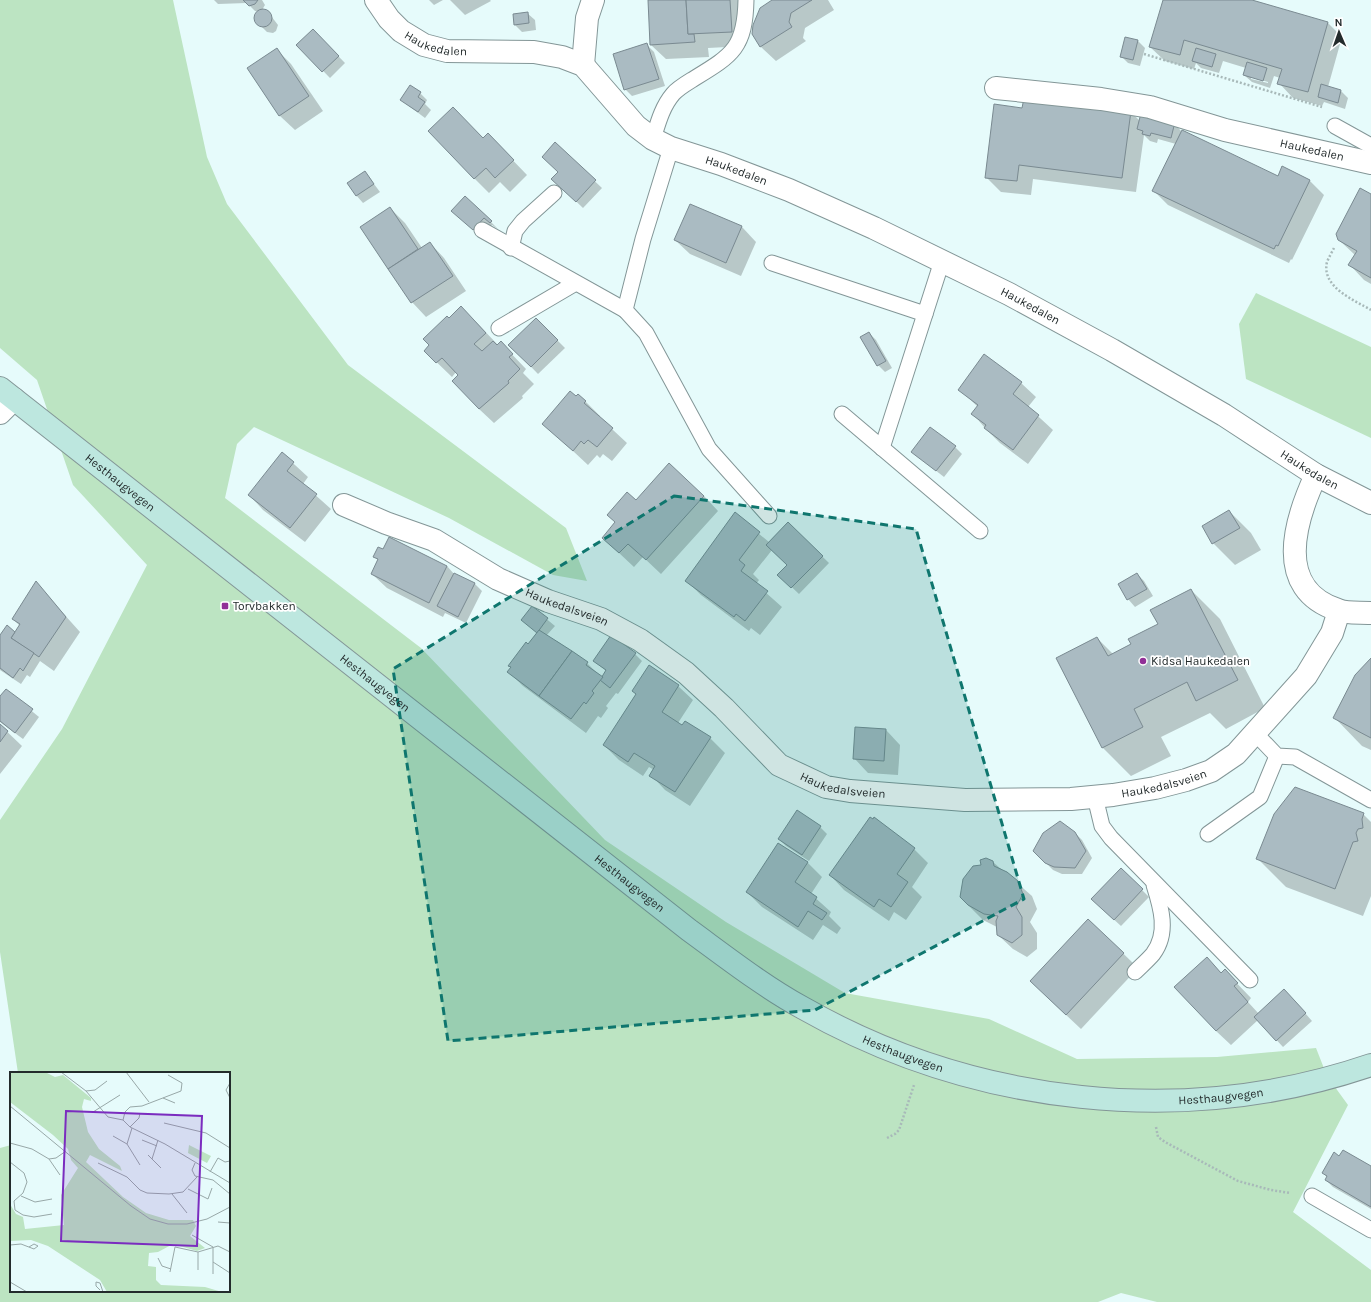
<svg xmlns="http://www.w3.org/2000/svg" width="1371" height="1302" font-family="Karla,sans-serif">
	<style>
		.green { fill: #bce4c2 }
		.shadow { fill: #0003; fill-rule: evenodd }
		.building { fill: #aabbc2; stroke: #7a8a91 }
		.lines { fill: none; stroke-linecap: round; stroke-linejoin: round }
		.lane-casing { stroke: #839697; stroke-width: 17 }
		.street-casing { stroke: #839697; stroke-width: 24 }
		.secondary-casing { stroke: #839697; stroke-width: 24 }
		.path { stroke: #a8b9b9; stroke-width: 2.5; stroke-dasharray: 2 2; stroke-linecap: butt }
		.lane { stroke: #fff; stroke-width: 15 }
		.street { stroke: #fff; stroke-width: 22 }
		.secondary { stroke: #bde7df; stroke-width: 22 }
		.marked { fill: #0f766e; fill-opacity: 0.2; stroke: #0f766e; stroke-width: 3; stroke-dasharray: 8 5; stroke-linejoin: round }
		.poi-dot { fill: #912f97; stroke: #fff; stroke-width: 1.5 }
		.labels { text-anchor: middle; stroke-width: 3.5; stroke-linejoin: round; paint-order: stroke }
		.street-label { font-size: 12px; fill: #232b2c; stroke: #fff }
		.poi-label { font-size: 12px; fill: #232b2c; stroke: #fff; text-anchor: start }
		.inset-road { fill: none; stroke: #98a8a8; stroke-width: 1 }
		.view { fill: #7b2cbf; fill-opacity: 0.15; stroke: #7b2cbf; stroke-width: 2 }
		.inset-edge { fill: none; stroke: #232b2c; stroke-width: 2 }
	</style>
	<rect width="100%" height="100%" fill="#e6fbfb"/>
	<g class="green">
		<polygon points="0,0 173,0 207,157 227,204 348,365 566,528 587,581 553,575 449,518 254,427 237,444 225,498 421,648 605,840 726,922 845,993 989,1019 1077,1059 1217,1057 1316,1048 1327,1076 1348,1105 1293,1212 1371,1270 1371,1302 1157,1302 1121,1293 1098,1302 0,1302 0,1148 11,1145 11,1291 229,1291 229,1073 18,1073 0,952 0,820 62,729 147,565 73,485 37,380 0,348"/>
		<polygon points="1256,293 1371,347 1371,438 1246,379 1239,324"/>
	</g>
	<g class="shadow">
		<polygon points="214,0 262,0 265,5 262,10 268,12 278,25 276,31 273,33 267,32 255,20 255,16 260,12 255,11 247,3 218,4"/>
		<polygon points="429,0 443,0 434,5"/>
		<polygon points="450,0 490,0 491,1 465,15"/>
		<polygon points="649,0 742,0 746,46 708,48 709,57 666,59 651,45"/>
		<polygon points="773,0 828,0 834,10 805,28 803,38 806,41 776,61 761,47 753,34"/>
		<path d="M1164,0H1249L1328,23L1342,37L1328,87L1341,91L1348,98L1345,109L1324,102L1322,106L1293,98L1279,83L1280,78L1274,76L1270,88L1252,82L1244,75L1246,68L1223,61L1219,73L1201,68L1196,63L1194,69L1165,61L1150,47ZM1251,77L1268,82V83L1251,79Z"/>
		<polygon points="527,13 535,20 536,30 522,32 515,25 514,15"/>
		<polygon points="313,30 345,63 330,78 298,45"/>
		<polygon points="1138,41 1145,48 1140,66 1128,63 1121,56"/>
		<polygon points="647,45 654,52 665,86 632,96 625,89"/>
		<polygon points="276,49 291,64 323,111 295,130 280,116 248,69"/>
		<polygon points="420,93 427,100 425,104 431,110 425,118 401,100"/>
		<polygon points="1023,109 1131,112 1140,121 1174,123 1181,131 1278,178 1309,180 1324,195 1292,260 1291,259 1289,263 1168,205 1154,191 1176,144 1158,139 1157,143 1150,141 1144,135 1136,192 1033,179 1031,195 1001,192 986,177"/>
		<polygon points="483,139 502,149 527,175 510,192 500,182 489,193 474,178"/>
		<polygon points="555,144 602,188 583,208 560,186"/>
		<polygon points="365,172 380,192 363,203 356,195"/>
		<polygon points="1371,195 1371,284 1364,280 1350,265 1355,255 1339,240"/>
		<polygon points="465,198 491,222 498,229 492,225 481,237 460,218"/>
		<polygon points="690,205 742,227 756,242 741,276 690,254 675,240"/>
		<polygon points="390,208 405,223 422,248 430,243 444,258 466,291 426,317 412,302 362,227"/>
		<polygon points="449,319 476,322 498,345 501,343 526,369 523,373 534,384 522,396 523,398 494,423 479,409 459,375 456,372 452,377 425,351"/>
		<polygon points="536,319 565,348 538,374 510,345"/>
		<polygon points="869,333 876,340 892,368 885,372 878,365"/>
		<polygon points="1021,383 1036,397 1028,407 1053,430 1028,464 1000,443 985,428 973,414 978,407 959,389"/>
		<polygon points="576,397 585,401 600,416 599,417 627,443 612,461 603,454 600,458 597,455 588,465 544,424"/>
		<polygon points="955,447 962,454 944,477 912,452"/>
		<polygon points="282,453 308,477 303,484 331,509 305,542 263,510 249,495"/>
		<polygon points="704,496 718,511 661,574 643,557 634,567 603,538 636,501"/>
		<polygon points="1229,511 1251,533 1261,550 1235,565 1213,543"/>
		<polygon points="735,514 769,542 788,523 829,563 799,594 779,575 788,565 772,550 753,574 759,580 756,584 782,607 760,635 751,628 749,631 701,595 686,580"/>
		<polygon points="375,557 447,566 454,574 475,584 482,591 466,623 445,613 443,617 387,588 372,574 378,560"/>
		<polygon points="1137,574 1144,581 1153,596 1135,607 1128,599"/>
		<polygon points="36,583 80,632 54,671 40,661 30,677 27,675 21,684 0,670 0,636 16,633 20,626 13,619"/>
		<polygon points="1191,590 1220,619 1265,708 1226,729 1210,713 1161,737 1171,756 1131,776 1103,748 1057,658 1097,638 1113,654 1132,645 1159,625"/>
		<polygon points="532,607 555,626 546,636 556,643 557,641 587,663 602,678 606,671 594,661 635,654 642,661 618,694 616,693 606,706 608,708 601,718 598,716 586,733 523,686 509,672 512,668 510,666 537,633 522,620"/>
		<polygon points="1371,660 1371,750 1362,746 1334,717"/>
		<polygon points="678,686 693,700 678,723 683,726 686,722 710,738 725,753 690,806 665,790 651,775 654,770 649,767 643,776 619,760 604,745 637,695 633,691"/>
		<polygon points="6,690 39,717 23,739 0,722 0,698"/>
		<polygon points="0,725 22,746 0,774"/>
		<polygon points="886,730 900,745 898,775 868,773 854,758"/>
		<polygon points="1363,814 1371,822 1371,896 1363,916 1286,887 1258,859"/>
		<polygon points="820,827 827,834 809,861 786,846 779,839"/>
		<polygon points="1075,833 1082,840 1092,858 1082,874 1062,874 1053,870 1034,851"/>
		<polygon points="914,849 928,863 912,887 922,897 906,920 894,912 889,921 844,890 830,875"/>
		<polygon points="807,862 822,877 811,894 831,912 829,916 841,928 837,934 823,925 813,940 762,907 747,892"/>
		<polygon points="993,862 1032,896 1037,909 1030,922 1037,933 1037,949 1027,957 1013,949 998,935 997,927 983,920 968,905 982,866"/>
		<polygon points="1121,869 1149,897 1121,926 1099,906"/>
		<polygon points="1089,920 1138,968 1081,1029 1046,996"/>
		<polygon points="1207,959 1222,974 1225,971 1251,998 1248,1002 1259,1014 1291,997 1312,1021 1283,1047 1258,1020 1231,1045 1216,1031"/>
		<polygon points="1340,1157 1371,1167 1371,1209 1333,1187 1326,1180 1328,1178 1323,1173"/>
	</g>
	<g class="building">
		<polygon points="243,0 258,0 255,4 249,6"/>
		<polygon points="648,0 686,0 688,34 694,34 695,42 650,45"/>
		<polygon points="686,0 730,0 732,32 688,34"/>
		<polygon points="772,0 812,0 791,13 789,22 792,27 760,47 752,34 753,25 760,8"/>
		<polygon points="1163,0 1252,0 1328,22 1308,92 1277,84 1282,69 1184,40 1180,55 1149,47"/>
		<circle cx="263" cy="18" r="9"/>
		<polygon points="528,12 529,23 514,25 513,14"/>
		<polygon points="313,29 339,56 322,72 296,45"/>
		<polygon points="1125,37 1138,40 1133,60 1120,57"/>
		<polygon points="647,43 659,79 624,90 613,54"/>
		<polygon points="277,48 309,96 279,116 247,68"/>
		<polygon points="1196,48 1216,54 1212,67 1192,61"/>
		<polygon points="1247,62 1267,68 1263,81 1243,75"/>
		<polygon points="1321,84 1341,90 1338,103 1318,97"/>
		<polygon points="410,85 421,92 418,97 425,102 418,112 400,100"/>
		<polygon points="1024,98 1131,111 1122,178 1019,165 1017,181 985,178 994,104 1022,108"/>
		<polygon points="453,107 483,138 488,133 514,160 495,178 486,168 474,179 428,131"/>
		<polygon points="1141,113 1175,122 1171,138 1151,133 1150,136 1142,134 1143,131 1137,129"/>
		<polygon points="1182,130 1278,176 1282,166 1310,180 1278,246 1276,245 1274,249 1152,191"/>
		<polygon points="555,142 596,180 576,202 551,179 558,172 542,157"/>
		<polygon points="365,171 374,184 356,196 347,183"/>
		<polygon points="1360,188 1371,194 1371,278 1348,265 1357,251 1338,240 1336,234"/>
		<polygon points="465,196 492,221 490,223 484,218 473,230 451,211"/>
		<polygon points="690,204 742,226 726,263 674,240"/>
		<polygon points="390,207 418,249 388,269 360,227"/>
		<polygon points="430,242 453,276 411,303 388,269"/>
		<polygon points="461,306 486,333 474,344 482,351 493,341 497,345 501,341 513,354 509,357 520,369 508,381 509,383 479,409 452,381 458,375 442,358 436,363 424,351 429,345 423,339 447,316 449,318"/>
		<polygon points="536,318 558,340 531,367 508,345"/>
		<polygon points="869,332 886,361 877,366 860,337"/>
		<polygon points="984,354 1022,382 1013,394 1039,415 1013,450 984,428 986,425 971,414 978,405 958,390"/>
		<polygon points="570,391 576,396 578,394 586,401 584,403 613,428 597,447 588,440 584,444 581,441 573,451 542,424"/>
		<polygon points="930,427 956,446 936,471 911,452"/>
		<polygon points="282,452 294,462 287,471 317,494 290,528 248,495"/>
		<polygon points="669,463 704,496 646,560 628,544 619,553 602,538 615,522 607,515 627,492 636,500"/>
		<polygon points="1229,510 1240,528 1212,544 1202,526"/>
		<polygon points="735,512 760,532 739,560 745,565 741,571 768,591 745,621 736,614 734,617 685,581"/>
		<polygon points="788,522 823,556 791,588 777,575 787,565 766,545"/>
		<polygon points="389,537 447,566 429,603 371,574 378,559 373,557 378,547 383,549"/>
		<polygon points="454,573 475,583 458,617 437,606"/>
		<polygon points="1137,573 1147,589 1127,600 1118,584"/>
		<polygon points="36,581 66,617 39,657 11,638 20,624 12,619"/>
		<polygon points="1191,589 1238,680 1196,701 1187,682 1134,709 1143,727 1102,748 1056,658 1097,637 1108,656 1131,644 1128,639 1158,624 1150,610"/>
		<polygon points="532,606 548,618 537,633 521,620"/>
		<polygon points="7,625 15,632 11,638 34,653 23,671 20,668 13,678 0,668 0,635"/>
		<polygon points="539,630 572,651 539,696 507,672 511,667 508,666 526,642 528,644"/>
		<polygon points="611,635 636,653 610,688 600,680 606,670 593,661"/>
		<polygon points="572,651 588,662 586,665 603,677 592,691 594,693 586,704 584,702 571,719 539,696"/>
		<polygon points="1371,658 1371,738 1333,718 1355,675"/>
		<polygon points="649,665 679,685 662,712 682,725 685,721 711,737 675,792 649,776 655,766 634,753 628,762 603,745 636,694 632,691"/>
		<polygon points="6,689 33,709 15,733 0,721 0,696"/>
		<polygon points="0,724 8,731 0,742"/>
		<polygon points="855,727 886,729 884,761 853,759"/>
		<polygon points="1295,787 1364,813 1362,819 1363,828 1358,829 1356,833 1358,841 1353,842 1335,889 1256,859 1274,814"/>
		<polygon points="797,810 821,826 802,855 778,839"/>
		<polygon points="870,817 873,819 874,817 915,848 897,874 908,882 891,907 879,899 874,907 829,875"/>
		<polygon points="1060,821 1075,832 1086,851 1075,868 1054,867 1045,863 1033,851 1043,833"/>
		<polygon points="778,843 808,862 795,882 817,897 813,904 827,913 822,920 808,911 798,927 746,892"/>
		<polygon points="986,858 993,861 994,866 1007,872 1018,881 1023,894 1016,907 1022,917 1022,935 1012,943 997,935 996,921 998,916 984,914 968,905 960,897 963,879 973,866 981,865 980,860"/>
		<polygon points="1121,868 1143,889 1114,920 1091,899"/>
		<polygon points="1088,919 1124,953 1066,1015 1030,981"/>
		<polygon points="1207,957 1221,973 1225,969 1238,983 1234,986 1248,1002 1216,1031 1174,987"/>
		<polygon points="1284,989 1306,1013 1276,1041 1254,1017"/>
		<polygon points="1343,1150 1371,1166 1371,1207 1325,1180 1327,1176 1322,1173 1334,1152 1339,1156"/>
	</g>
	<g class="lines">
		<g class="lane-casing">
			<g id="lane">
				<polyline points="1335,126 1371,146"/>
				<path d="M653,139C658,123 662,107 673,94C678,88 687,83 695,78C733,55 745,47 746,0"/>
				<polyline points="671,148 643,239 625,310 646,333 709,449 769,516"/>
				<polyline points="482,230 625,310"/>
				<polyline points="511,248 515,231 523,221 554,193"/>
				<polyline points="772,263 925,314"/>
				<polyline points="499,328 574,284"/>
				<polyline points="842,414 980,531"/>
				<polyline points="882,448 942,261"/>
				<polyline points="1256,734 1277,756 1295,757 1371,800"/>
				<polyline points="1095,797 1102,826 1111,838 1250,980"/>
				<polyline points="1208,834 1260,797 1277,756"/>
				<path d="M1135,972C1141,966 1148,960 1153,954C1169,933 1161,907 1154,885"/>
				<polyline points="1312,1196 1371,1230"/>
			</g>
		</g>
		<g class="street-casing">
			<g id="street">
				<path id="s1" d="M376,0L389,19L401,31L424,45L447,51L534,52L562,57L583,65L636,126L653,139L671,148L721,164L789,190L874,228L1009,294L1112,350L1224,415L1316,475L1371,503"/>
				<polyline points="583,65 587,18 593,0"/>
				<path id="s2" d="M996,88L1101,99L1150,107L1225,130L1371,163"/>
				<polyline points="0,413 14,399"/>
				<path d="M1316,475C1295,520 1273,589 1338,610C1347,614 1361,612 1371,613"/>
				<path id="s3" d="M344,505L386,523L434,540L498,579L548,601L601,619L640,640L686,673L724,708L779,765L826,787L850,791L965,800L1071,799L1113,795L1155,788L1186,780L1211,771L1236,754L1306,676L1332,633L1339,611"/>
			</g>
		</g>
		<g class="secondary-casing">
			<g id="secondary">
				<path id="s4" d="M0,388L689,930C726,957 763,986 803,1008C974,1105 1184,1129 1371,1065"/>
			</g>
		</g>
		<g class="path">
			<polyline points="1144,54 1322,107"/>
			<path d="M1334,248C1332,252 1329,257 1327,262C1321,287 1354,300 1371,310"/>
			<polyline points="1156,1127 1158,1137 1165,1142 1238,1181 1271,1190 1290,1193"/>
			<polyline points="887,1138 895,1134 899,1130 914,1085"/>
		</g>
		<use href="#lane" class="lane"/>
		<use href="#street" class="street"/>
		<use href="#secondary" class="secondary"/>
	</g>
	<path class="marked" d="M674,496L916,529L1024,899L815,1010L448,1041L393,669Z"/>
	<g class="poi-dot">
		<rect x="221" y="602" width="8" height="8" rx="2"/>
		<circle cx="1143" cy="661" r="4"/>
	</g>
	<g class="labels">
		<g class="street-label">
			<text dy="4" stroke="none"><textPath href="#s1" startOffset="78">Haukedalen</textPath></text>
			<text dy="4" stroke="none"><textPath href="#s2" startOffset="323">Haukedalen</textPath></text>
			<text dy="4" stroke="none"><textPath href="#s1" startOffset="420">Haukedalen</textPath></text>
			<text dy="4" stroke="none"><textPath href="#s1" startOffset="744">Haukedalen</textPath></text>
			<text dy="4" stroke="none"><textPath href="#s1" startOffset="1068">Haukedalen</textPath></text>
			<text dy="4" stroke="none"><textPath href="#s4" startOffset="153">Hesthaugvegen</textPath></text>
			<text dy="4" stroke="none"><textPath href="#s3" startOffset="246">Haukedalsveien</textPath></text>
			<text dy="4" stroke="none"><textPath href="#s4" startOffset="477">Hesthaugvegen</textPath></text>
			<text dy="4" stroke="none"><textPath href="#s3" startOffset="906">Haukedalsveien</textPath></text>
			<text dy="4" stroke="none"><textPath href="#s3" startOffset="582">Haukedalsveien</textPath></text>
			<text dy="4" stroke="none"><textPath href="#s4" startOffset="801">Hesthaugvegen</textPath></text>
			<text dy="4" stroke="none"><textPath href="#s4" startOffset="1125">Hesthaugvegen</textPath></text>
			<text dy="4" stroke="none"><textPath href="#s4" startOffset="1449">Hesthaugvegen</textPath></text>
		</g>
		<g class="poi-label">
			<text x="233" y="610">Torvbakken</text>
			<text x="1151" y="665">Kidsa Haukedalen</text>
		</g>
	</g>
	<g transform="translate(10 1072)">
		<rect width="220" height="220" fill="#e6fbfb"/>
		<path d="M0,0H35L45,5L53,3L81,26V29L74,27L72,35L78,60L89,77L110,94L112,99L80,83L76,90L113,125L136,141L159,148H183L186,154L180,164L195,176L187,179L163,172L148,180L139,181L138,194L146,195V208L151,213L195,215L212,220H97L90,208L38,174L21,168L0,169V132L6,142L13,145L15,157L54,153L51,123L68,96L61,88L58,77L43,63L0,30ZM179,73L201,84L197,91L178,81Z" fill="#bce4c2"/>
		<path class="inset-road" d="M51,0L76,19L98,45L113,48L120,55L155,72L220,111M116,0L139,30M220,11L216,18L220,26M76,19L85,18L97,9M153,26L165,31M0,34L121,134L140,147L158,152H177L197,147L220,135M83,40L110,23M113,48L115,40L120,35L132,34L171,19L172,11L158,3M154,51L196,61L220,76M120,55L129,46L130,41M122,56L117,72L130,93M103,64L117,72M132,68L147,74M0,71L22,77L39,87L46,86L56,79M138,83L151,96M39,87L50,103M142,87L148,68M0,90L14,101L17,110L13,121L4,129L5,138L13,143L24,145L42,142M88,91L117,105L130,118L137,121L159,122L173,120L187,105M185,91L182,98L185,104L203,108L220,122M200,100L208,86L215,90L220,89M178,117L198,127L202,116M162,122L177,141M11,124L25,130L42,127M208,150L220,151M182,163L203,175M0,173L11,172L24,177L28,174L24,172L19,175M148,186L152,194L161,197M203,190L220,201M188,198V180M160,200L165,175L188,180L208,174L220,180M203,202V175M0,210L17,220M90,218L86,214V210L90,211L93,220"/>
		<path class="view" d="M56,39L192,44L187,174L51,169Z"/>
		<rect width="220" height="220" class="inset-edge"/>
	</g>
	<g transform="translate(1339 32) rotate(358)" stroke="#ffffff" stroke-width="3" paint-order="stroke">
	<path d="M0-3L7 15L0 10L-7 15Z" fill="#232b2c"/>
	<text y="-6" font-size="11" font-weight="bold" text-anchor="middle" fill="#232b2c">N</text>
	</g>
</svg>
